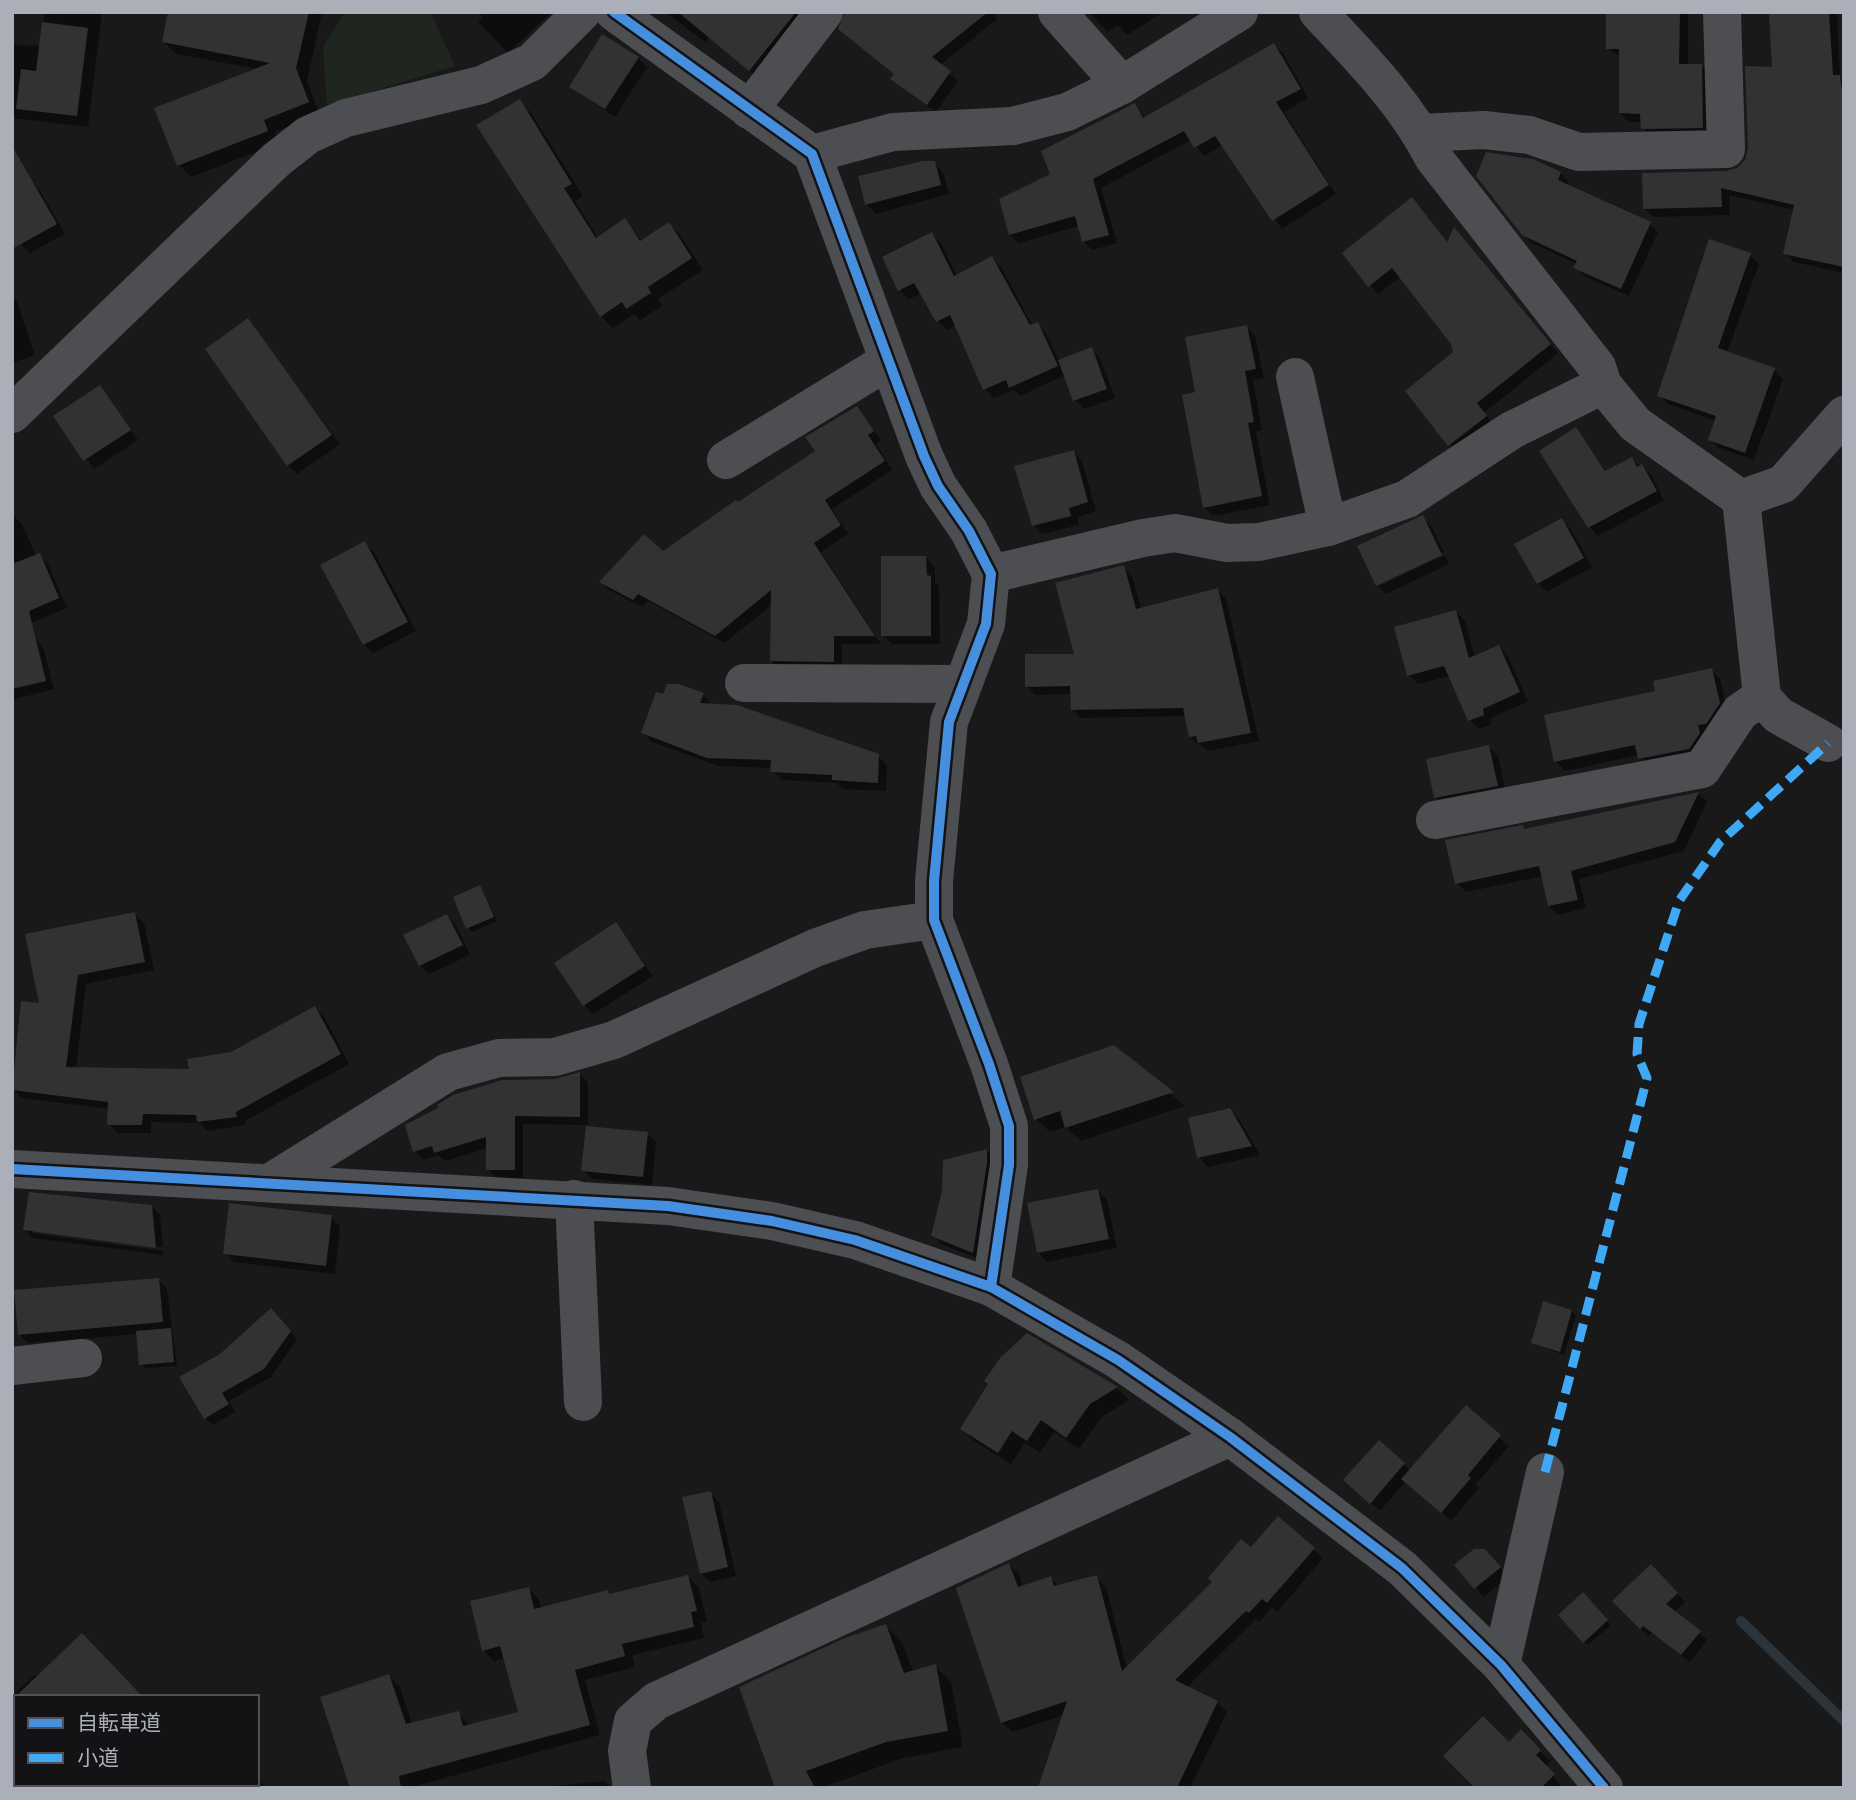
<svg xmlns="http://www.w3.org/2000/svg" width="1856" height="1800" font-family="'Fira Sans','Noto Sans JP',sans-serif">
	<style>
		.green { fill: #1f2620 }
		.shadow { fill: #0007 }
		.lines { fill: none; stroke-linecap: round; stroke-linejoin: round }
		.stream { stroke: #2c343a; stroke-width: 10 }
		.building { fill: #323233 }
		.minor { stroke: #4d4e52; stroke-width: 38 }
		.tertiary { stroke: #4d4e52; stroke-width: 38 }
		.quiet { stroke: #3fa9f5; stroke-width: 9; stroke-dasharray: 18 9; stroke-linecap: butt }
		.cycleway-casing { stroke: #131315; stroke-width: 15 }
		.cycleway { stroke: #468fdf; stroke-width: 10 }
	</style>
	<rect width="100%" height="100%" fill="#191919"/>
	<polygon class="green" points="345,12 430,12 455,66 327,105 323,47"/>
	<g class="shadow">
		<polygon points="44,12 102,12 88,127 12,118 12,45 41,46"/>
		<polygon points="170,12 322,12 307,81 320,115 275,132 279,143 191,177 179,165 157,109 258,69 176,54 164,42"/>
		<polygon points="478,12 552,12 508,53 478,22 483,17"/>
		<polygon points="665,12 810,12 758,78 709,37 705,42"/>
		<polygon points="847,12 992,12 997,19 940,65 958,81 936,112 893,79 902,78"/>
		<polygon points="1089,12 1164,12 1127,35 1118,25 1107,32"/>
		<polygon points="1608,12 1688,12 1688,65 1701,66 1710,75 1712,136 1652,137 1643,128 1642,122 1629,122 1620,113 1621,57 1607,48"/>
		<polygon points="1771,12 1837,12 1840,77 1844,81 1844,273 1794,262 1785,254 1795,210 1729,195 1730,215 1654,217 1645,209 1738,170 1746,161 1774,69"/>
		<polygon points="1274,45 1283,53 1308,98 1284,112 1336,194 1282,229 1223,145 1204,156 1191,140 1101,188 1117,243 1092,250 1083,241 1079,226 1019,243 1010,235 1052,175 1134,105 1146,119"/>
		<polygon points="638,58 647,67 615,117 571,87"/>
		<polygon points="520,101 531,113 583,196 575,201 598,238 625,221 642,241 669,224 681,236 703,270 658,299 662,306 640,320 634,314 613,328 601,316"/>
		<polygon points="934,162 943,172 949,194 876,214 867,205 860,178"/>
		<polygon points="1560,173 1569,182 1567,186 1650,224 1658,232 1629,296 1584,276 1576,268 1577,264 1532,243 1523,234"/>
		<polygon points="30,180 39,189 65,234 30,253 21,244"/>
		<polygon points="932,234 941,243 957,276 992,258 1001,267 1033,326 1037,324 1046,333 1059,361 1091,349 1100,358 1115,398 1084,409 1075,400 1065,375 1020,396 1014,390 994,398 985,389 956,325 947,330 938,321 922,293 909,299 900,290"/>
		<polygon points="1462,238 1558,353 1484,413 1494,425 1458,453 1450,444 1455,352 1452,344 1401,277 1378,294 1345,254 1448,244"/>
		<polygon points="1750,255 1759,264 1727,353 1774,370 1783,379 1754,460 1718,448 1710,439 1716,421 1668,404 1659,395"/>
		<polygon points="12,297 17,301 35,355 12,363"/>
		<polygon points="247,320 340,444 297,474 288,465"/>
		<polygon points="1246,326 1255,336 1264,378 1253,380 1262,430 1256,432 1270,505 1213,516 1204,507 1198,393"/>
		<polygon points="100,387 138,440 94,469 56,417"/>
		<polygon points="857,408 881,440 876,444 892,470 832,509 848,534 821,552 881,644 842,644 842,670 780,669 771,661 773,604 725,643 648,601 642,607 609,590 601,582 663,554 817,452"/>
		<polygon points="1576,430 1607,472 1631,459 1651,475 1664,500 1598,536 1589,526"/>
		<polygon points="1073,452 1082,461 1096,511 1077,517 1079,525 1042,534 1033,525"/>
		<polygon points="12,515 22,524 36,556 39,555 48,564 67,608 26,625 12,606"/>
		<polygon points="1422,517 1431,526 1444,552 1378,583 1378,586 1359,547"/>
		<polygon points="1562,520 1571,529 1592,567 1547,592 1538,583"/>
		<polygon points="365,543 374,552 416,631 373,653 364,644"/>
		<polygon points="1445,555 1449,564 1386,594 1379,586"/>
		<polygon points="926,558 935,567 935,582 939,586 940,644 892,644 883,635"/>
		<polygon points="1123,567 1132,576 1141,609 1217,590 1226,599 1259,741 1208,751 1190,737 1186,716 1081,718 1072,709 1072,694 1035,695 1026,686 1076,656"/>
		<polygon points="1456,612 1465,621 1475,658 1499,647 1508,656 1528,702 1491,718 1492,724 1479,729 1470,720 1450,676 1418,684 1409,675"/>
		<polygon points="34,638 43,647 54,689 12,700 12,643"/>
		<polygon points="1711,670 1720,679 1728,713 1698,758 1649,767 1639,755 1565,771 1556,762 1546,717 1657,692"/>
		<polygon points="703,694 711,705 878,756 887,765 886,791 842,789 837,783 781,780 772,768 718,766 652,742 643,733 665,696"/>
		<polygon points="1489,747 1498,756 1506,794 1445,806 1436,797"/>
		<polygon points="1698,794 1707,802 1684,851 1579,879 1586,908 1558,915 1549,906 1543,876 1466,892 1457,883 1526,831"/>
		<polygon points="480,887 497,921 472,932 468,928"/>
		<polygon points="135,914 144,923 154,970 86,984 76,1069 191,1070 232,1054 315,1008 324,1017 349,1064 245,1121 245,1125 207,1131 200,1123 151,1122 151,1133 118,1133 109,1124 109,1109 22,1098 13,1089 41,1005"/>
		<polygon points="447,916 456,925 470,955 429,974 420,965"/>
		<polygon points="616,924 653,976 593,1014 584,1005"/>
		<polygon points="1114,1047 1185,1106 1081,1141 1066,1127 1050,1132 1036,1119"/>
		<polygon points="580,1074 588,1083 588,1128 647,1133 656,1142 652,1185 592,1179 583,1170 588,1125 523,1124 523,1178 497,1178 488,1170 488,1148 445,1161 438,1155 424,1160 415,1151 556,1081"/>
		<polygon points="1230,1110 1239,1119 1260,1155 1208,1167 1199,1157"/>
		<polygon points="987,1151 995,1160 982,1260 943,1245 933,1236"/>
		<polygon points="1098,1190 1107,1200 1117,1248 1047,1262 1038,1252"/>
		<polygon points="152,1207 160,1215 163,1247 32,1230 32,1233 163,1251 163,1255 33,1238 25,1230"/>
		<polygon points="331,1217 340,1226 335,1274 234,1262 225,1253"/>
		<polygon points="158,1279 167,1289 177,1366 145,1368 141,1364 138,1334 28,1343 19,1334"/>
		<polygon points="1571,1311 1576,1315 1564,1355 1533,1343"/>
		<polygon points="278,1318 297,1339 271,1377 229,1401 235,1412 213,1425 205,1418 221,1355"/>
		<polygon points="1027,1335 1117,1388 1129,1400 1102,1417 1079,1449 1054,1432 1040,1453 1025,1443 1011,1464 974,1441 962,1429"/>
		<polygon points="1466,1408 1509,1446 1475,1485 1479,1488 1451,1521 1406,1481 1380,1511 1354,1489 1379,1442 1411,1471"/>
		<polygon points="710,1493 719,1502 736,1576 710,1582 701,1573"/>
		<polygon points="1313,1549 1323,1558 1277,1612 1272,1607 1259,1622 1256,1619 1186,1688 1217,1702 1227,1712 1190,1788 1039,1788 1064,1715 1013,1732 1003,1723 959,1589 1009,1565 1019,1574 1023,1587 1050,1578 1059,1586 1096,1577 1106,1587 1127,1669 1251,1550"/>
		<polygon points="1494,1560 1508,1577 1484,1597 1456,1565"/>
		<polygon points="1651,1566 1685,1602 1674,1612 1707,1640 1690,1662 1652,1633 1648,1636 1614,1601"/>
		<polygon points="688,1577 699,1588 707,1622 701,1623 704,1638 632,1655 635,1667 585,1680 600,1735 409,1788 352,1788 389,1676 400,1687 412,1724 458,1713 470,1726 520,1713 505,1658 494,1661 483,1650 529,1589 539,1600 542,1609"/>
		<polygon points="1583,1595 1611,1625 1588,1645 1560,1615"/>
		<polygon points="886,1626 902,1642 913,1672 935,1666 951,1682 963,1747 903,1758 821,1788 777,1788"/>
		<polygon points="36,1674 38,1677 16,1697 16,1731 12,1728 12,1696"/>
		<polygon points="1521,1732 1550,1761 1545,1767 1563,1788 1475,1788"/>
		<polygon points="260,1781 267,1788 236,1788 257,1784"/>
		<polygon points="605,1781 612,1788 531,1788"/>
	</g>
	<g class="lines">
		<polyline class="stream" points="1741,1621 1844,1721"/>
	</g>
	<g class="building">
		<polygon points="168,12 309,12 296,68 309,102 264,120 268,131 177,166 154,108 270,63 162,42"/>
		<polygon points="678,12 796,12 749,71"/>
		<polygon points="845,12 988,12 932,57 951,71 927,105 890,79 894,74 838,29"/>
		<polygon points="1606,12 1680,12 1679,64 1702,64 1703,128 1641,129 1640,114 1619,113 1619,49 1606,49"/>
		<polygon points="1769,12 1829,12 1833,75 1840,75 1844,107 1844,267 1783,254 1794,205 1721,188 1722,207 1643,209 1642,173 1726,171 1737,168 1745,160 1748,148 1745,66 1772,67"/>
		<polygon points="42,22 88,28 77,116 16,109 21,69 36,71"/>
		<polygon points="602,34 639,57 605,109 569,87"/>
		<polygon points="1274,43 1301,89 1276,102 1329,185 1272,221 1215,136 1194,148 1184,131 1093,179 1109,235 1082,242 1075,216 1009,235 999,199 1050,174 1041,151 1135,103 1143,118"/>
		<polygon points="520,99 572,184 564,188 596,238 625,218 640,241 669,222 692,258 648,287 651,293 626,309 622,302 600,317 476,125"/>
		<polygon points="12,146 57,224 12,249"/>
		<polygon points="1486,152 1533,159 1561,172 1558,180 1651,222 1621,289 1573,268 1577,261 1522,235 1476,176"/>
		<polygon points="923,161 935,161 941,185 865,205 858,176"/>
		<polygon points="1412,197 1447,242 1454,227 1551,344 1477,403 1487,416 1448,446 1405,391 1453,352 1451,344 1392,268 1368,287 1342,253"/>
		<polygon points="932,232 954,276 992,256 1030,325 1038,322 1058,366 1009,388 1006,380 983,390 950,315 936,322 914,283 898,291 882,257"/>
		<polygon points="1709,239 1751,253 1718,348 1775,368 1745,453 1708,440 1716,416 1657,396"/>
		<polygon points="248,318 332,435 287,466 205,349"/>
		<polygon points="1247,325 1256,369 1245,371 1254,422 1248,423 1262,496 1203,508 1182,395 1195,392 1185,337"/>
		<polygon points="1092,347 1107,389 1073,401 1058,360"/>
		<polygon points="100,385 131,430 83,461 53,416"/>
		<polygon points="857,406 874,431 868,435 885,461 825,500 841,525 814,543 875,636 834,636 834,662 770,661 771,590 715,636 638,594 633,600 599,582 644,534 663,551 736,500 738,502 815,451 805,437"/>
		<polygon points="1576,427 1605,471 1632,457 1637,467 1642,464 1657,491 1588,528 1539,451"/>
		<polygon points="1074,450 1088,502 1069,508 1071,516 1032,526 1014,466"/>
		<polygon points="1423,515 1442,555 1376,586 1357,546"/>
		<polygon points="1562,518 1584,558 1537,584 1514,544"/>
		<polygon points="365,541 408,622 363,645 320,565"/>
		<polygon points="40,553 59,598 29,611 46,681 12,689 12,564"/>
		<polygon points="881,556 926,556 927,575 931,576 931,636 881,636"/>
		<polygon points="1124,565 1136,609 1218,588 1251,733 1198,743 1196,736 1189,737 1183,708 1071,710 1070,686 1025,687 1025,654 1074,654 1055,583"/>
		<polygon points="1456,610 1469,658 1499,645 1520,692 1483,709 1484,715 1468,721 1444,666 1407,676 1394,627"/>
		<polygon points="1712,668 1720,703 1706,724 1698,725 1700,733 1689,749 1638,759 1635,745 1554,762 1544,715 1655,691 1653,681"/>
		<polygon points="667,684 679,684 704,693 700,703 737,705 879,754 878,783 832,780 832,775 770,772 771,760 707,758 641,733 656,692 663,694"/>
		<polygon points="1489,745 1498,786 1434,798 1426,759"/>
		<polygon points="1699,792 1675,842 1571,871 1578,900 1548,906 1539,866 1455,884 1445,840 1523,825 1524,829"/>
		<polygon points="480,885 494,917 466,929 453,897"/>
		<polygon points="135,912 145,962 78,975 66,1067 189,1069 187,1059 231,1052 315,1006 341,1054 236,1112 237,1117 197,1122 196,1115 143,1114 142,1125 107,1125 108,1102 12,1090 21,1001 39,1003 25,934"/>
		<polygon points="447,914 463,945 419,966 403,935"/>
		<polygon points="616,922 645,966 583,1006 554,963"/>
		<polygon points="1114,1045 1174,1092 1065,1128 1060,1111 1034,1120 1020,1077"/>
		<polygon points="580,1072 580,1117 515,1116 515,1170 486,1170 486,1137 434,1153 432,1146 413,1152 405,1125 438,1108 437,1105 453,1095 502,1080 555,1079"/>
		<polygon points="1230,1108 1252,1146 1197,1158 1188,1118"/>
		<polygon points="586,1126 648,1132 643,1177 581,1171"/>
		<polygon points="987,1149 987,1163 973,1253 931,1236 942,1191 943,1160"/>
		<polygon points="1098,1189 1109,1239 1037,1253 1027,1203"/>
		<polygon points="29,1192 152,1205 156,1248 23,1230"/>
		<polygon points="229,1203 332,1215 326,1266 223,1254"/>
		<polygon points="159,1278 163,1322 18,1335 14,1290"/>
		<polygon points="1543,1301 1572,1310 1560,1352 1531,1343"/>
		<polygon points="271,1308 291,1331 264,1369 222,1393 229,1404 204,1419 179,1377 220,1354"/>
		<polygon points="171,1328 174,1362 139,1365 136,1331"/>
		<polygon points="1027,1333 1118,1387 1090,1404 1066,1438 1041,1420 1027,1441 1012,1431 998,1453 960,1429 988,1384 984,1381 1001,1357"/>
		<polygon points="1466,1405 1501,1435 1468,1475 1471,1478 1441,1513 1401,1479"/>
		<polygon points="1379,1440 1405,1463 1370,1504 1343,1480"/>
		<polygon points="711,1491 728,1567 700,1574 682,1497"/>
		<polygon points="1278,1516 1315,1548 1267,1603 1262,1599 1249,1613 1246,1611 1175,1680 1218,1701 1177,1788 1038,1788 1067,1701 1001,1723 956,1588 1009,1563 1018,1587 1051,1576 1054,1586 1097,1575 1122,1671 1212,1582 1208,1578 1241,1539 1251,1547"/>
		<polygon points="1474,1549 1485,1549 1501,1567 1474,1589 1454,1565"/>
		<polygon points="1651,1564 1678,1593 1666,1604 1701,1631 1681,1655 1643,1626 1640,1629 1612,1601"/>
		<polygon points="688,1575 697,1611 691,1612 694,1627 622,1644 625,1656 575,1670 590,1725 399,1776 401,1788 350,1788 320,1697 389,1674 406,1724 459,1711 463,1726 518,1712 500,1646 482,1651 470,1601 529,1587 534,1609 608,1590 609,1594"/>
		<polygon points="1583,1592 1608,1620 1583,1643 1558,1615"/>
		<polygon points="886,1624 904,1673 936,1664 948,1731 886,1742 806,1771 815,1788 775,1788 739,1687 845,1638"/>
		<polygon points="82,1633 143,1697 15,1697"/>
		<polygon points="1483,1716 1509,1742 1521,1729 1541,1750 1536,1755 1555,1774 1541,1788 1475,1788 1443,1756"/>
	</g>
	<g class="lines">
		<g class="minor">
			<polyline points="614,12 812,154 924,456 938,486 969,531 991,574 986,624 949,722 934,881 934,920 989,1064 1009,1126 1009,1165 991,1287"/>
			<polyline points="1057,12 1122,85"/>
			<path d="M1318,12C1360,57 1405,102 1433,157L1597,367L1603,385"/>
			<polyline points="749,110 824,12"/>
			<polyline points="1421,133 1484,130 1529,135 1579,152 1726,149 1722,12"/>
			<polyline points="812,154 893,132 1013,126 1067,112 1122,85 1239,12"/>
			<polyline points="1295,377 1328,527"/>
			<polyline points="12,414 276,160 308,135 346,118 481,85 532,62 582,12"/>
			<polyline points="726,460 888,361"/>
			<polyline points="1741,499 1783,484 1844,415"/>
			<polyline points="991,574 1143,538 1175,533 1227,543 1259,542 1328,527 1407,499 1512,430 1603,385 1635,424 1741,499 1762,697 1778,715 1828,743"/>
			<polyline points="744,683 963,684"/>
			<polyline points="1435,820 1702,769 1740,712 1762,697"/>
			<polyline points="271,1182 448,1072 499,1058 555,1057 614,1040 815,948 865,930 934,920"/>
			<polyline points="574,1199 583,1402"/>
			<polyline points="12,1366 83,1358"/>
			<polyline points="1501,1665 1545,1472"/>
			<polyline points="632,1788 627,1751 633,1721 656,1701 1230,1437"/>
		</g>
		<polyline class="tertiary" points="12,1169 668,1206 772,1221 855,1240 991,1287 1118,1360 1230,1437 1402,1568 1501,1665 1604,1788"/>
		<polyline class="quiet" points="1545,1472 1647,1078 1637,1054 1639,1024 1679,901 1720,842 1828,743"/>
		<g class="cycleway-casing">
			<g id="cycleway">
				<polyline points="614,12 812,154 924,456 938,486 969,531 991,574 986,624 949,722 934,881 934,920 989,1064 1009,1126 1009,1165 991,1287"/>
				<polyline points="12,1169 668,1206 772,1221 855,1240 991,1287 1118,1360 1230,1437 1402,1568 1501,1665 1604,1788"/>
			</g>
		</g>
		<use href="#cycleway" class="cycleway"/>
	</g>
	<rect width="1856" height="1800" fill="none" stroke="#abafb9" stroke-width="28"/>
	<rect x="14" y="1695" width="245" height="91" fill="#131315" stroke="#505157" stroke-width="2"/>
	<rect x="28" y="1718" width="35" height="10" fill="#468fdf" stroke="#505157" stroke-width="2"/>
	<text x="77" y="1730" font-size="21" fill="#abafb9">自転車道</text>
	<rect x="28" y="1753" width="35" height="10" fill="#3fa9f5" stroke="#505157" stroke-width="2"/>
	<text x="77" y="1765" font-size="21" fill="#abafb9">小道</text>
</svg>
